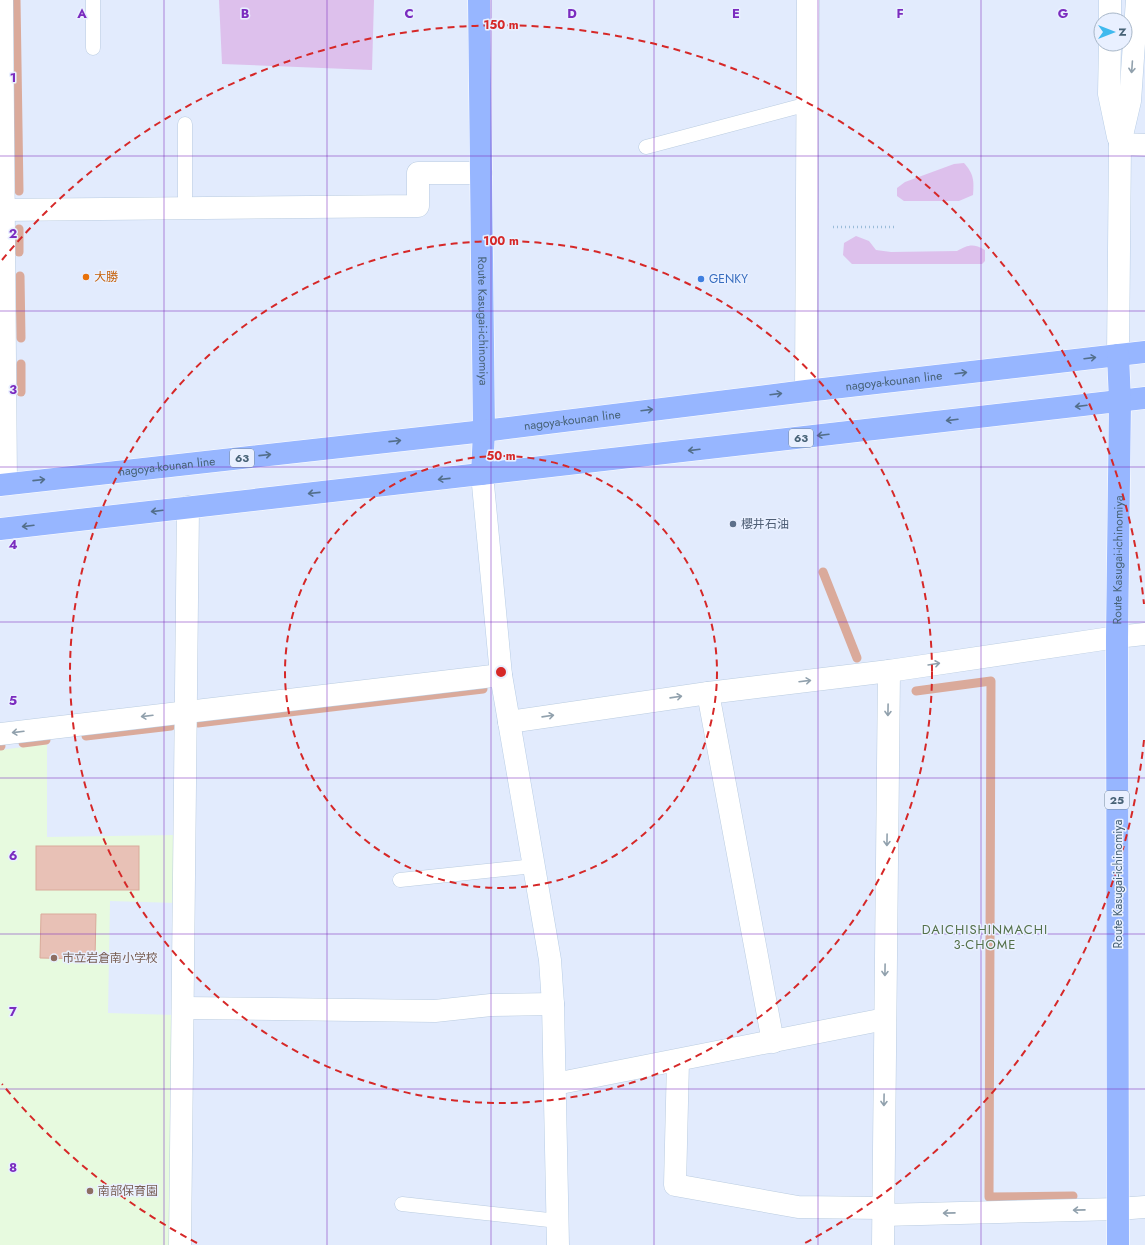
<svg xmlns="http://www.w3.org/2000/svg" width="1145" height="1245" font-family="Jost,'Noto Sans JP',sans-serif">
	<style>
		.education { fill: #e7fadf }
		.green { fill: #ddc0ec }
		.water { fill: #e8c1b6; stroke: #daaa9b }
		.lines { fill: none; stroke-linecap: round; stroke-linejoin: round }
		.stream { stroke: #daaa9b; stroke-width: 9 }
		.lane-casing { stroke: #bacce0; stroke-width: 15 }
		.street-casing { stroke: #bacce0; stroke-width: 23 }
		.secondary-casing { stroke: #b8cde5; stroke-width: 23 }
		.primary-casing { stroke: #fff; stroke-width: 23 }
		.path { stroke: #9bbcd9; stroke-width: 2.5; stroke-dasharray: 1 3; stroke-linecap: butt }
		.lane { stroke: #fff; stroke-width: 14 }
		.street { stroke: #fff; stroke-width: 22 }
		.secondary { stroke: #fff; stroke-width: 22 }
		.primary { stroke: #97b6ff; stroke-width: 22 }
		.oneway { stroke: #91a1ad }
		.oneway2 { stroke: #536f8b }
		.grid { fill: none; stroke: #7b2cbf; stroke-width: 1; stroke-opacity: 0.55 }
		.ring { fill: none; stroke: #d62828; stroke-width: 2; stroke-dasharray: 7 5 }
		.food-dot { fill: #e8710a; stroke: #e9f0ff; stroke-width: 1.5 }
		.shop-dot { fill: #3f7fe0; stroke: #e9f0ff; stroke-width: 1.5 }
		.service-dot { fill: #5c6f8a; stroke: #e9f0ff; stroke-width: 1.5 }
		.education-dot { fill: #8d6e63; stroke: #e9f0ff; stroke-width: 1.5 }
		.labels { text-anchor: middle; stroke-width: 3; stroke-linejoin: round; paint-order: stroke }
		.shield { fill: #e9f0ff; stroke: #788d9f; stroke-width: 1 }
		.shield-label { font-size: 11px; font-weight: bold; fill: #476276 }
		.food-label { font-size: 12px; fill: #c56008; stroke: #e9f0ff; text-anchor: start }
		.shop-label { font-size: 12px; fill: #366cbe; stroke: #e9f0ff; text-anchor: start }
		.street-label { font-size: 12px; fill: #476276; stroke: #e9f0ff }
		.service-label { font-size: 12px; fill: #4e5e75; stroke: #e9f0ff; text-anchor: start }
		.education-label { font-size: 12px; fill: #785e54; stroke: #e9f0ff; text-anchor: start }
		.neighbourhood-label { font-size: 13px; letter-spacing: 1px; fill: #54714a; stroke: #e9f0ff }
		.grid-label { font-size: 13px; text-anchor: middle; font-weight: bold; fill: #7b2cbf; stroke: #e9f0ff; stroke-width: 3; stroke-linejoin: round; paint-order: stroke }
		.centre { fill: #d62828; stroke: #e9f0ff; stroke-width: 2 }
		.ring-label { font-size: 12px; text-anchor: middle; font-weight: bold; fill: #d62828; stroke: #e9f0ff; stroke-width: 3; stroke-linejoin: round; paint-order: stroke }
	</style>
	<rect width="100%" height="100%" fill="#e2ebfd"/>
	<polygon class="education" points="47,744 47,837 176,835 177,903 110,901 108,1013 175,1015 170,1245 0,1245 0,750"/>
	<g class="green">
		<polygon points="219,0 374,0 372,70 222,64"/>
		<path d="M964,163C974,174 974,181 973,195L959,201H904L897,196V188L905,182L954,164Z"/>
		<path d="M856,236L869,241L876,250L891,252L957,251C968,245 973,243 985,250V261L982,264H852L843,255L844,243Z"/>
	</g>
	<g class="water">
		<rect x="36" y="846" width="103" height="44"/>
		<polygon points="41,914 96,914 95,959 40,958"/>
	</g>
	<g class="lines">
		<g class="stream">
			<polyline points="16,0 19,191"/>
			<polyline points="19,229 19,252"/>
			<polyline points="20,276 21,338"/>
			<polyline points="21,364 21,392"/>
			<polyline points="823,572 857,658"/>
			<polyline points="916,691 991,681 989,1197 1073,1196"/>
			<polyline points="198,723 483,689"/>
			<polyline points="86,736 171,726"/>
			<polyline points="23,743 46,740"/>
			<polyline points="0,746 1,746"/>
		</g>
		<g class="lane-casing">
			<g id="lane">
				<polyline points="93,0 93,48"/>
				<polyline points="185,124 185,208"/>
				<polyline points="646,147 808,104"/>
				<polyline points="400,880 534,866"/>
				<polyline points="402,1204 558,1221"/>
			</g>
		</g>
		<g class="street-casing">
			<g id="street">
				<polyline points="2,0 6,484"/>
				<polyline points="1120,144 1145,145"/>
				<polyline points="0,210 418,206 418,173 481,173"/>
				<polyline points="806,391 808,0"/>
				<polyline points="708,693 773,1042"/>
				<polyline points="509,722 708,693 889,671 1117,637 1145,634"/>
				<polyline points="0,734 501,675"/>
				<polyline points="183,1008 435,1011 491,1005 553,1004"/>
				<polyline points="678,1061 675,1185 798,1207 883,1208"/>
				<polyline points="555,1084 885,1019"/>
				<polyline points="883,1215 1118,1209 1145,1207"/>
				<polyline points="180,1245 188,507"/>
				<polyline points="883,1245 889,671"/>
			</g>
		</g>
		<g class="secondary-casing">
			<g id="secondary">
				<polyline points="1110,20 1110,0"/>
				<polyline points="1110,44 1109,94 1118,137"/>
				<polyline points="1118,355 1120,144 1130,101 1137,0"/>
				<polyline points="482,474 501,675 550,960 553,1004 558,1245"/>
			</g>
		</g>
		<g class="primary-casing">
			<g id="primary">
				<path id="s1" d="M479,0L484,431L482,474"/>
				<path id="s2" d="M0,485L484,431L806,391L1145,352"/>
				<polyline points="0,529 1145,398"/>
				<path id="s3" d="M1118,1245L1117,637L1120,401L1118,355"/>
			</g>
		</g>
		<polyline class="path" points="833,227 895,227"/>
		<use href="#lane" class="lane"/>
		<use href="#street" class="street"/>
		<use href="#secondary" class="secondary"/>
		<use href="#primary" class="primary"/>
	</g>
	<defs><path id="oneway-shaft" d="M-6 0H5M1.5-3L5.5 0L1.5 3" fill="none" stroke-width="1.6" stroke-linecap="round" stroke-linejoin="round"/></defs>
	<g class="oneway">
		<use href="#oneway-shaft" transform="translate(1132 67) rotate(94)"/>
		<use href="#oneway-shaft" transform="translate(934 664) rotate(-9)"/>
		<use href="#oneway-shaft" transform="translate(805 681) rotate(-7)"/>
		<use href="#oneway-shaft" transform="translate(676 697) rotate(-8)"/>
		<use href="#oneway-shaft" transform="translate(888 710) rotate(91)"/>
		<use href="#oneway-shaft" transform="translate(147 716) rotate(173)"/>
		<use href="#oneway-shaft" transform="translate(548 716) rotate(-8)"/>
		<use href="#oneway-shaft" transform="translate(18 732) rotate(173)"/>
		<use href="#oneway-shaft" transform="translate(887 840) rotate(91)"/>
		<use href="#oneway-shaft" transform="translate(885 970) rotate(91)"/>
		<use href="#oneway-shaft" transform="translate(884 1100) rotate(91)"/>
		<use href="#oneway-shaft" transform="translate(1079 1210) rotate(179)"/>
		<use href="#oneway-shaft" transform="translate(949 1213) rotate(179)"/>
	</g>
	<g class="oneway2">
		<use href="#oneway-shaft" transform="translate(1090 358) rotate(-7)"/>
		<use href="#oneway-shaft" transform="translate(961 373) rotate(-7)"/>
		<use href="#oneway-shaft" transform="translate(776 394) rotate(-7)"/>
		<use href="#oneway-shaft" transform="translate(1081 406) rotate(173)"/>
		<use href="#oneway-shaft" transform="translate(647 410) rotate(-7)"/>
		<use href="#oneway-shaft" transform="translate(952 420) rotate(173)"/>
		<use href="#oneway-shaft" transform="translate(823 435) rotate(173)"/>
		<use href="#oneway-shaft" transform="translate(395 441) rotate(-6)"/>
		<use href="#oneway-shaft" transform="translate(694 450) rotate(173)"/>
		<use href="#oneway-shaft" transform="translate(265 455) rotate(-6)"/>
		<use href="#oneway-shaft" transform="translate(444 479) rotate(174)"/>
		<use href="#oneway-shaft" transform="translate(39 480) rotate(-6)"/>
		<use href="#oneway-shaft" transform="translate(314 493) rotate(174)"/>
		<use href="#oneway-shaft" transform="translate(157 511) rotate(173)"/>
		<use href="#oneway-shaft" transform="translate(28 526) rotate(173)"/>
	</g>
	<path class="grid" d="M164,0V1245M327,0V1245M491,0V1245M654,0V1245M818,0V1245M981,0V1245M0,156H1145M0,311H1145M0,467H1145M0,622H1145M0,778H1145M0,934H1145M0,1089H1145"/>
	<g class="ring">
		<circle cx="501" cy="672" r="216"/>
		<circle cx="501" cy="672" r="431"/>
		<path d="M1144 740A647 647 0 0 1 805 1243M197 1243A647 647 0 0 1 2 1084M2 260A647 647 0 0 1 1144 604"/>
	</g>
	<circle class="food-dot" cx="86" cy="277" r="4"/>
	<circle class="shop-dot" cx="701" cy="279" r="4"/>
	<circle class="service-dot" cx="733" cy="524" r="4"/>
	<g class="education-dot">
		<circle cx="54" cy="958" r="4"/>
		<circle cx="90" cy="1191" r="4"/>
	</g>
	<g class="labels">
		<g class="shield">
			<rect x="789" y="429" width="24" height="18" rx="3"/>
			<rect x="230" y="449" width="24" height="18" rx="3"/>
			<rect x="1105" y="791" width="24" height="18" rx="3"/>
		</g>
		<g class="shield-label">
			<text x="801" y="442">63</text>
			<text x="242" y="462">63</text>
			<text x="1117" y="804">25</text>
		</g>
		<g class="food-label">
			<text x="94" y="281">大勝</text>
		</g>
		<g class="shop-label">
			<text x="709" y="283">GENKY</text>
		</g>
		<g class="street-label">
			<text dy="4" stroke="none"><textPath href="#s1" startOffset="321">Route Kasugai-ichinomiya</textPath></text>
			<text dy="4" stroke="none"><textPath href="#s2" startOffset="900">nagoya-kounan line</textPath></text>
			<text dy="4" stroke="none"><textPath href="#s2" startOffset="576">nagoya-kounan line</textPath></text>
			<text dy="4" stroke="none"><textPath href="#s2" startOffset="168">nagoya-kounan line</textPath></text>
			<text dy="4" stroke="none"><textPath href="#s3" startOffset="685">Route Kasugai-ichinomiya</textPath></text>
			<text transform="translate(1118 884) rotate(-90)" y="4">Route Kasugai-ichinomiya</text>
		</g>
		<g class="service-label">
			<text x="741" y="528">櫻井石油</text>
		</g>
		<g class="education-label">
			<text x="62" y="962">市立岩倉南小学校</text>
			<text x="98" y="1195">南部保育園</text>
		</g>
		<g class="neighbourhood-label">
			<text x="985" y="934">DAICHISHINMACHI<tspan x="985" dy="15">3-CHOME</tspan></text>
		</g>
	</g>
	<g class="grid-label">
		<text x="82" y="18">A</text>
		<text x="245" y="18">B</text>
		<text x="409" y="18">C</text>
		<text x="572" y="18">D</text>
		<text x="736" y="18">E</text>
		<text x="900" y="18">F</text>
		<text x="1063" y="18">G</text>
		<text x="13" y="82">1</text>
		<text x="13" y="238">2</text>
		<text x="13" y="394">3</text>
		<text x="13" y="549">4</text>
		<text x="13" y="705">5</text>
		<text x="13" y="860">6</text>
		<text x="13" y="1016">7</text>
		<text x="13" y="1172">8</text>
	</g>
	<circle cx="501" cy="672" r="6" class="centre"/>
	<g class="ring-label">
		<text x="501" y="29">150 m</text>
		<text x="501" y="245">100 m</text>
		<text x="501" y="460">50 m</text>
	</g>
	<g transform="translate(1113 32) rotate(90)"><circle r="19" fill="#e9f0ff" stroke="#a8b7c8"/>
	<path d="M0-3L7 15L0 10L-7 15Z" fill="#40baee"/>
	<text y="-6" font-size="11" font-weight="bold" text-anchor="middle" fill="#476276">N</text>
	</g>
</svg>
